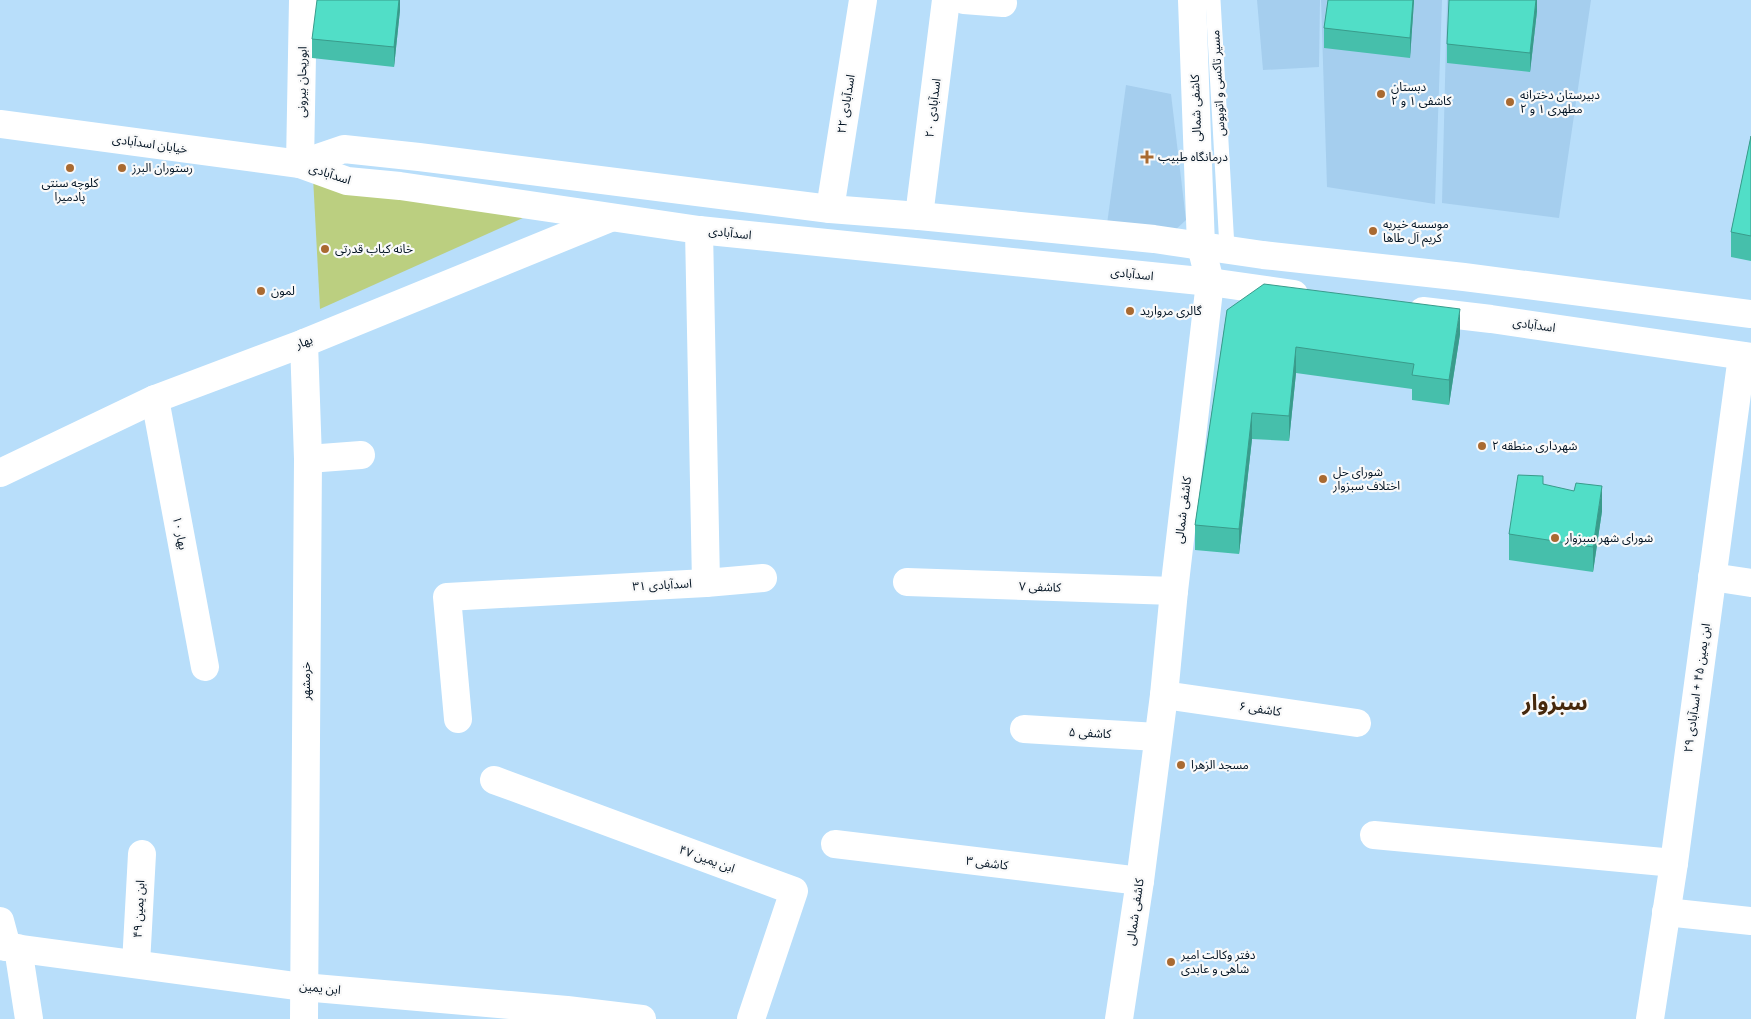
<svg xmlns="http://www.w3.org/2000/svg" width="1751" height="1019" font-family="'Public Sans','Noto Sans Arabic',sans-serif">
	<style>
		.built { fill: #a5ceee }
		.green { fill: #bbcf80 }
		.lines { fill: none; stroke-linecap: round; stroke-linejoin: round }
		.lane { stroke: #fff; stroke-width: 15 }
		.street { stroke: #fff; stroke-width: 28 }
		.secondary { stroke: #fff; stroke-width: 28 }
		.wall { fill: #46bfab }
		.shaded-wall { fill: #399b8b }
		.building { fill: #51dec7; stroke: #399b8b }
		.poi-dot { fill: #a96a31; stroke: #f9f9f9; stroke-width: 2 }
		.labels { text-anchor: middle; stroke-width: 4.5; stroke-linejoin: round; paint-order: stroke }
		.street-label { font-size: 12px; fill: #001222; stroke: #f9f9f9 }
		.poi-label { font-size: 12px; fill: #001222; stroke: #f9f9f9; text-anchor: start }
		.town-label { font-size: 22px; font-weight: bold; fill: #46280c; stroke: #f9f9f9 }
	</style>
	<rect width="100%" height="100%" fill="#b8defa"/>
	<g class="built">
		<polygon points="1257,0 1320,0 1319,67 1263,70"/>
		<polygon points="1321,0 1442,0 1435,204 1327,187"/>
		<polygon points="1447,0 1591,0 1559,218 1442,203"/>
		<polygon points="1126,85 1171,94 1186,220 1173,232 1107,224"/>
	</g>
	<polygon class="green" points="313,177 525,217 320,309"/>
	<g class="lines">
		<polyline class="lane" points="1213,0 1227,248 1224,254"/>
		<g class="street">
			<polyline points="964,0 1003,3"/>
			<polyline points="830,209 863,0"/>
			<polyline points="919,216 946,0"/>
			<polyline points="155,399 205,667"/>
			<polyline points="308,459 361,455"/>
			<polyline points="1712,577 1751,583"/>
			<polyline points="907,582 1174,591"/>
			<polyline points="706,583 763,578"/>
			<polyline points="1164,695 1357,723"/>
			<polyline points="458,719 447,597 706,583 699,230"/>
			<polyline points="1024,729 1157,737"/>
			<polyline points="494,780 794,891 751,1019"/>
			<polyline points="1374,835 1674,863"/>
			<polyline points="835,844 1140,881"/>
			<polyline points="1666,912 1751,921"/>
			<polyline points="0,921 7,947"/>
			<polyline points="18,948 29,1019"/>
			<polyline points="136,964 142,854"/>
			<polyline points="304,1019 308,459 304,343"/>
			<polyline points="1650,1019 1674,863 1742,356"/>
		</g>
		<g class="secondary">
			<polyline points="0,124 300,164 347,181 400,186 699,230 1210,282 1294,294"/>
			<polyline points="300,164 344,149 419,157 830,209 919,216 1154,239 1263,255 1464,277 1751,314"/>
			<polyline points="300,164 303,0"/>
			<polyline points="1423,311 1491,319 1751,357"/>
			<polyline points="0,473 155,399 304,343 610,218"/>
			<polyline points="0,946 303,987 567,1010 642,1019"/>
			<polyline points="1119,1019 1140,881 1164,695 1174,591 1210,282 1201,246 1192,0"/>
		</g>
	</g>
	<g class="wall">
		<polygon points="400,0 400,10 394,67 312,58 312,39"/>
		<polygon points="1328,0 1414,0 1410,58 1324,48 1324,28"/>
		<polygon points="1537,0 1537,11 1530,72 1447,63 1447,44"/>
		<polygon points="1751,136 1751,261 1731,257 1731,232"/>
		<polygon points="1227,310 1460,334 1449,405 1412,400 1412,389 1296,373 1289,441 1252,439 1239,554 1195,550 1195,525"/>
		<polygon points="1543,484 1602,511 1593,572 1509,560 1509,534"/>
	</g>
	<g class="shaded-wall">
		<polygon points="399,0 400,0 400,10 394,67 394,47"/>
		<polygon points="1413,0 1414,0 1410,58 1410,38"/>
		<polygon points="1536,0 1537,0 1537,11 1530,72 1530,53"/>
		<polygon points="1460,309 1460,334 1449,405 1449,380"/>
		<polygon points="1296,347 1296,373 1289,441 1289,416"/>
		<polygon points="1252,413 1252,439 1239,554 1239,529"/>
		<polygon points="1602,486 1602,511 1593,572 1593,547"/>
	</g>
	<g class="building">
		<polygon points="317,0 399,0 394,47 312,39"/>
		<polygon points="1328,0 1413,0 1410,38 1324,28"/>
		<polygon points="1449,0 1536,0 1530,53 1447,44"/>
		<polygon points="1751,136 1751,236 1731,232"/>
		<polygon points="1264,284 1460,309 1449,380 1412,375 1414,364 1296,347 1289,416 1252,413 1239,529 1195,525 1227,310"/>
		<polygon points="1518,475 1543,476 1543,484 1574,491 1576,483 1602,486 1593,547 1509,534"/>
	</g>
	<g class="poi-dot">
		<circle cx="1381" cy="94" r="5"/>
		<circle cx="1510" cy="102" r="5"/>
		<path d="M1144.5 149.5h5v5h5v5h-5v5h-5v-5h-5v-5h5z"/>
		<circle cx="70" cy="168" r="5"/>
		<circle cx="122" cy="168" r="5"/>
		<circle cx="1373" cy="231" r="5"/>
		<circle cx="325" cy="249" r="5"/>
		<circle cx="261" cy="291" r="5"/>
		<circle cx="1130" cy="311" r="5"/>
		<circle cx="1482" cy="446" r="5"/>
		<circle cx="1323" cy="479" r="5"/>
		<circle cx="1555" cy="538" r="5"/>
		<circle cx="1181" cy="765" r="5"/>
		<circle cx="1171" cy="962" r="5"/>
	</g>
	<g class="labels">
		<g class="street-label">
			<text transform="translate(302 82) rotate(-89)" y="4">ابوریحان بیرونی</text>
			<text transform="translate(1218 83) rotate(-93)" y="4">مسیر تاکسی و اتوبوس</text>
			<text transform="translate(846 104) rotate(-81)" y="4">اسدآبادی ۲۲</text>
			<text transform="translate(933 108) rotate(-83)" y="4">اسدآبادی ۲۰</text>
			<text transform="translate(1196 108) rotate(-92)" y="4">کاشفی شمالی</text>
			<text transform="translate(150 144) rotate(8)" y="4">خیابان اسدآبادی</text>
			<text transform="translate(330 174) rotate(18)" y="4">اسدآبادی</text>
			<text transform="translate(730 233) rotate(6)" y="4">اسدآبادی</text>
			<text transform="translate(1132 274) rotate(6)" y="4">اسدآبادی</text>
			<text transform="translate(1534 325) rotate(8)" y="4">اسدآبادی</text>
			<text transform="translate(304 342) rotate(-21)" y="4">بهار</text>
			<text transform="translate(1183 510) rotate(-83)" y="4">کاشفی شمالی</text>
			<text transform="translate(180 533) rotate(79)" y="4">بهار ۱۰</text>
			<text transform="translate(662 585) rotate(-3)" y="4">اسدآبادی ۳۱</text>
			<text transform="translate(1040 587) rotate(2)" y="4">کاشفی ۷</text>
			<text transform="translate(306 681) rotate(-90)" y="4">خرمشهر</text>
			<text transform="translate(1697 688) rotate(-82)" y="4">ابن یمین ۴۵ + اسدآبادی ۲۹</text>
			<text transform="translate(1260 709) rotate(8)" y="4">کاشفی ۶</text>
			<text transform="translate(1090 733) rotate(3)" y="4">کاشفی ۵</text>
			<text transform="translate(707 859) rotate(20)" y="4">ابن یمین ۴۷</text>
			<text transform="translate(987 863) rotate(7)" y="4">کاشفی ۳</text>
			<text transform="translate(139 909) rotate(-87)" y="4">ابن یمین ۴۹</text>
			<text transform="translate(1135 912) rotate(-82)" y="4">کاشفی شمالی</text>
			<text transform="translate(320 988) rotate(6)" y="4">ابن یمین</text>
		</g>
		<g class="poi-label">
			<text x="1391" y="91">دبستان<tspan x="1391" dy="14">کاشفی ۱ و ۲</tspan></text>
			<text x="1520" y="99">دبیرستان دخترانه<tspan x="1520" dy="14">مطهری ۱ و ۲</tspan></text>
			<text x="1158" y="161">درمانگاه طبیب</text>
			<text x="132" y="172">رستوران البرز</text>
			<text x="70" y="187" text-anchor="middle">کلوچه سنتی<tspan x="70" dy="14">پادمیرا</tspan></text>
			<text x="1383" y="228">موسسه خیریه<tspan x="1383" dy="14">کریم آل طاها</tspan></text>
			<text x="335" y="253">خانه کباب قدرتی</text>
			<text x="271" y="295">لمون</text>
			<text x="1140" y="315">گالری مروارید</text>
			<text x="1492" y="450">شهرداری منطقه ۲</text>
			<text x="1333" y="476">شورای حل<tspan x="1333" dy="14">اختلاف سبزوار</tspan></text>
			<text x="1565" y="542">شورای شهر سبزوار</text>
			<text x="1191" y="769">مسجد الزهرا</text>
			<text x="1181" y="959">دفتر وکالت امیر<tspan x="1181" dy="14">شاهی و عابدی</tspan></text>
		</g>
		<g class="town-label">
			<text x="1555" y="710">سبزوار</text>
		</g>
	</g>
</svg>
